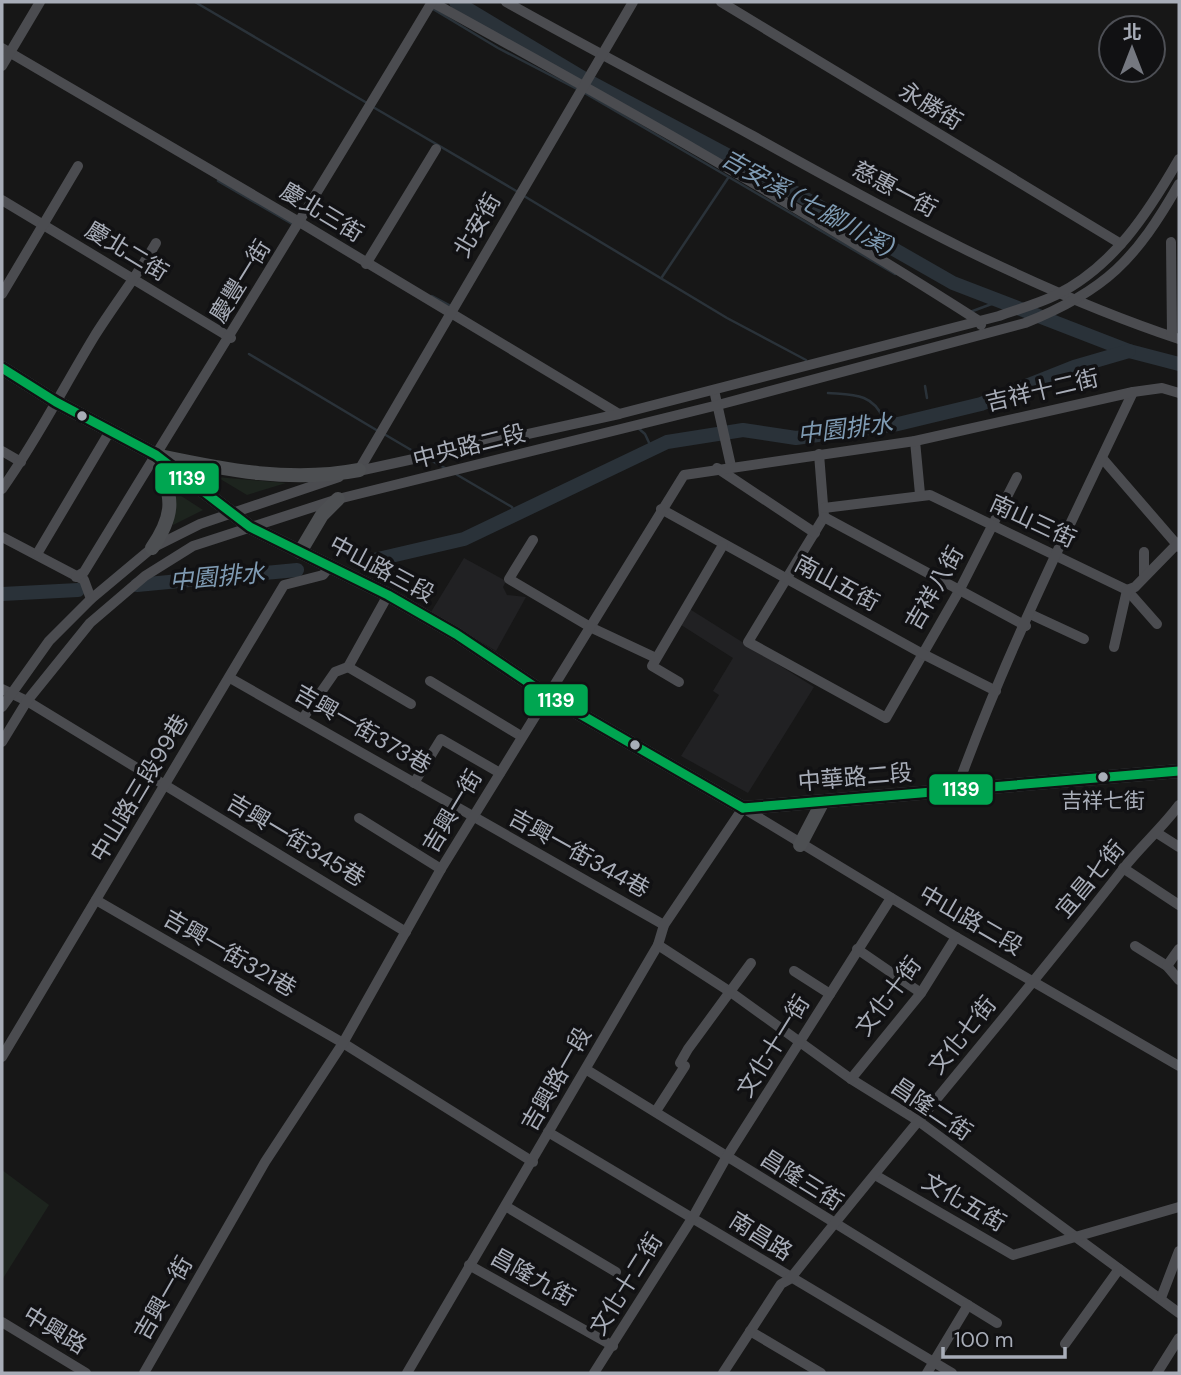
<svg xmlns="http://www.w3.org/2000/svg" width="1181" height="1375" font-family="'DM Sans','Noto Sans TC',sans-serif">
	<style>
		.built { fill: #212123 }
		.green { fill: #1d241e }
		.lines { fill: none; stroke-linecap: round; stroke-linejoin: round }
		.stream { stroke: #2a3239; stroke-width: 2.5 }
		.river { stroke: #2a3239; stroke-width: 14 }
		.minor { stroke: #4b4c50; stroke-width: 10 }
		.major { stroke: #4d4f52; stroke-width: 14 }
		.bus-1-casing { stroke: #111113; stroke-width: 14 }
		.bus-1 { stroke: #00a651; stroke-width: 9 }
		.bus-dot { fill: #a8adb8; stroke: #111113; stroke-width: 2.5 }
		.labels { text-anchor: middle; stroke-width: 7; stroke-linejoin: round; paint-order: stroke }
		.bus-label { font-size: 21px; fill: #a8adb8; stroke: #111113 }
		.street-label { font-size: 23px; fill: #a8adb8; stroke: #111113 }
		.water-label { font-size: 24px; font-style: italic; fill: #7f9bb3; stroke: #111113 }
		.line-badge { stroke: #111113; stroke-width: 2.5 }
		.badge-label { font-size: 19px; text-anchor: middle; font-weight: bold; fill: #fff }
	</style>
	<rect width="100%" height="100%" fill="#171717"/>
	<g class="built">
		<polygon points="464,558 506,581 503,587 507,595 526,597 496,651 431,612"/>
		<polygon points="688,608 814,687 748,793 681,756 719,695 713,691 733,658 678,623"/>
	</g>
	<g class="green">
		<polygon points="217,477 286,483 247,495"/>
		<polygon points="175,492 203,510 173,525"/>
		<polygon points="2,1170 49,1205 2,1280"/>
	</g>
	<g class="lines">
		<g class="stream">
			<polyline points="195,2 367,103"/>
			<polyline points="433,9 498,48 577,89"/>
			<polyline points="583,92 895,274"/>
			<polyline points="373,107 518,192"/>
			<polyline points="218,181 294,225"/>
			<polyline points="524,196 727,318 806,360"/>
			<polyline points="662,277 728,178"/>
			<polyline points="432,296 451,306"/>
			<polyline points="970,312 997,302"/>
			<polyline points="249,354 378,431"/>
			<polyline points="925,386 927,398"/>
			<path d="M828,393C853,395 872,393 883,418L898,424"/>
			<polyline points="638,428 645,434 652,449"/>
			<polyline points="384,434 418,454"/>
			<polyline points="430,460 445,468"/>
			<polyline points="454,473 512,507 515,514"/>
		</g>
		<g class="river">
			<polyline points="456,2 588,81 757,171 953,283 1129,351 1179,364"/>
			<polyline points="365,562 464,539 667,442 743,430 796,438 898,424 981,404 1074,367 1129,351"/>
			<polyline points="137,585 297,570"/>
			<polyline points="2,594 78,590"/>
		</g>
		<g class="minor">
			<path d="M432,2C617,104 801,207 979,321L981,325"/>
			<path d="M506,2C588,48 671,91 753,136C891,213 1029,289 1179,339"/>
			<polyline points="721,2 1121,244"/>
			<polyline points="2,48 301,223 619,414"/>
			<polyline points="2,66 40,2"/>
			<polyline points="2,200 231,338"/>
			<polyline points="1171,242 1172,336"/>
			<polyline points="366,264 436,149"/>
			<polyline points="2,294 78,166"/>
			<polyline points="714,390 731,466"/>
			<polyline points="915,441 920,494"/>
			<polyline points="2,451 21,462"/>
			<polyline points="819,454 824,517 748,642 886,718 959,591 1017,477"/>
			<polyline points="1102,458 1179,547"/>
			<polyline points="717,468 815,533"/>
			<polyline points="359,470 633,2"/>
			<path d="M354,472L619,414L999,316C1018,309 1038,304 1056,295C1113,267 1148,213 1179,159"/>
			<path d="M2,489C37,440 63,388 94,337C114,305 137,276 156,243"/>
			<polyline points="824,508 930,495 1127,590 1157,624"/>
			<polyline points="661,509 921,653 996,691"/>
			<polyline points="824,517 1026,626"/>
			<polyline points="2,537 84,580 91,599"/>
			<polyline points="533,540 509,579 592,628 656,658"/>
			<polyline points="1144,552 1144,575"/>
			<polyline points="37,554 110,431"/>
			<path d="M76,577L84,572C200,382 318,193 432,2"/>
			<polyline points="1030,614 1084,639"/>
			<polyline points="1114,647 1127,590 1135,587 1179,542"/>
			<polyline points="348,667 388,595"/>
			<polyline points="348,667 411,704"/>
			<polyline points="230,678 664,925"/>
			<polyline points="430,681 521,736"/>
			<polyline points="679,682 652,666 723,545"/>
			<polyline points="2,689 27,701 406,932"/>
			<polyline points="2,707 49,641 91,599 152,548 200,524 339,477"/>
			<polyline points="303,718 335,672 348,667"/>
			<path d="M2,742L27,701L90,623L145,576L193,546L338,499L718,405L1025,323C1106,291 1136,259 1179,184"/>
			<polyline points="414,783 441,739 500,773"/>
			<path d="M956,791C1005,654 1071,523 1133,392"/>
			<polyline points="359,818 441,869"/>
			<polyline points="1157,833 1179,847"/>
			<polyline points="1123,868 1179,905"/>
			<polyline points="96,900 343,1043 533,1162"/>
			<polyline points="658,945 732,993 851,1079 917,1120 1179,1313"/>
			<polyline points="1135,946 1167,966 1179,980"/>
			<polyline points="857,949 921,993"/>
			<polyline points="1167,966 1179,949"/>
			<polyline points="794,971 830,994"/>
			<polyline points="2,1057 284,585 323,575 330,566"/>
			<polyline points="587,1070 997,1323"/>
			<polyline points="851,1079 921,993 956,937"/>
			<polyline points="656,1111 685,1066 680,1063 688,1049 751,963"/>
			<polyline points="548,1132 952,1373"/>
			<polyline points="875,1175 1013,1255 1179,1207"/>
			<polyline points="507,1207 616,1272"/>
			<polyline points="469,1265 613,1346"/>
			<polyline points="1161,1298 1179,1251"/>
			<polyline points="2,1322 86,1373"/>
			<polyline points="750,1331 821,1373"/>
			<polyline points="1065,1344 1119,1269"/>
			<polyline points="144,1373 265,1162 343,1043 441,869 684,475 915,441 1133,392 1162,388 1179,393"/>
			<polyline points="407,1373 658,945 664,925 743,808 956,937 1179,1066"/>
			<polyline points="594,1373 693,1217 726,1158 891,898"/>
			<path d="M723,1373L781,1284L790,1279C899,1141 1015,1008 1123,869C1140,847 1162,828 1179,805"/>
			<polyline points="927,1373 968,1305"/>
			<polyline points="1157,1373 1179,1338"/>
		</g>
		<g class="major">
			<polyline points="2,368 56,402 156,455 250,527 388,595 456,634 547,695 743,808 1179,771"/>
			<path d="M160,456C226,470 291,483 359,470"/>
			<path d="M152,548C178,510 171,496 156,456"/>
			<polyline points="300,552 322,515 338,499"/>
			<polyline points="800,845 822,803"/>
		</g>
		<g class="bus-1-casing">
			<g id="bus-1">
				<polyline points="2,368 56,402 156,455 250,527 388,595 456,634 547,695 743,808"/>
				<polyline points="743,808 1179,771"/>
			</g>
		</g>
		<use href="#bus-1" class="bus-1"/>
	</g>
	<g class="bus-dot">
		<circle cx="82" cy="416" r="6"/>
		<circle cx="635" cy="745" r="6"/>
		<circle cx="1103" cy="777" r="6"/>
	</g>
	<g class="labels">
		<g class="bus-label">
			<text x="1103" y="808">吉祥七街</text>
		</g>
		<g class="street-label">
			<text transform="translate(931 106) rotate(31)" y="8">永勝街</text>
			<text transform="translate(895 189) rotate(28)" y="8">慈惠一街</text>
			<text transform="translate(322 212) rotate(31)" y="8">慶北三街</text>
			<text transform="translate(477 225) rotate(-60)" y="8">北安街</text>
			<text transform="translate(127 251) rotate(31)" y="8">慶北二街</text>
			<text transform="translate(240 281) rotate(-58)" y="8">慶豐一街</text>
			<text transform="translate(1042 390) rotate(-13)" y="8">吉祥十二街</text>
			<text transform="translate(469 446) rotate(-14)" y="8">中央路二段</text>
			<text transform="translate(1033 521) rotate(25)" y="8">南山三街</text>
			<text transform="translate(382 569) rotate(28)" y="8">中山路三段</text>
			<text transform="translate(837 583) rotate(28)" y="8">南山五街</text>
			<text transform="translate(934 588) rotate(-60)" y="8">吉祥八街</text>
			<text transform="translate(363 729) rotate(30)" y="8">吉興一街373巷</text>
			<text transform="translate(855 777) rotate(-5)" y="8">中華路二段</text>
			<text transform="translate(139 788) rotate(-59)" y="8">中山路三段99巷</text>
			<text transform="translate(452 811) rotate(-59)" y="8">吉興一街</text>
			<text transform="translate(296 840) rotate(31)" y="8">吉興一街345巷</text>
			<text transform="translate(579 853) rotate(29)" y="8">吉興一街344巷</text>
			<text transform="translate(1090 879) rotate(-50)" y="8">宜昌七街</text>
			<text transform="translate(971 920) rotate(30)" y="8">中山路二段</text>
			<text transform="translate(230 953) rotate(30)" y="8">吉興一街321巷</text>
			<text transform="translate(888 996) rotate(-53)" y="8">文化十街</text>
			<text transform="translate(962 1035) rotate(-51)" y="8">文化七街</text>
			<text transform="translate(773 1046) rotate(-58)" y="8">文化十一街</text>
			<text transform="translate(556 1079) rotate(-60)" y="8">吉興路一段</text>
			<text transform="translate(932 1109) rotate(34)" y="8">昌隆二街</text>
			<text transform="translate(802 1180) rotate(32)" y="8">昌隆三街</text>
			<text transform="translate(964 1202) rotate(30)" y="8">文化五街</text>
			<text transform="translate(761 1236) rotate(32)" y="8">南昌路</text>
			<text transform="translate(533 1277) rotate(29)" y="8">昌隆九街</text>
			<text transform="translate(626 1284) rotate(-58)" y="8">文化十二街</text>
			<text transform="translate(163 1298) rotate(-60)" y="8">吉興一街</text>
			<text transform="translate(55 1330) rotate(31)" y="8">中興路</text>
		</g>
		<g class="water-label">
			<text transform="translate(808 203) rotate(29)" y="8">吉安溪 (七腳川溪)</text>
			<text transform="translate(845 429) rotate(-7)" y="8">中園排水</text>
			<text transform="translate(217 577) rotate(-5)" y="8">中園排水</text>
		</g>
	</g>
	<g class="line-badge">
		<rect x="154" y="462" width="66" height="33" rx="7" fill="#00a651"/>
		<rect x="523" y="683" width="66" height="34" rx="7" fill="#00a651"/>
		<rect x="928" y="773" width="66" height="33" rx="7" fill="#00a651"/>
	</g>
	<g class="badge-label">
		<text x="187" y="485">1139</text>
		<text x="556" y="707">1139</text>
		<text x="961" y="796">1139</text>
	</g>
	<rect width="1181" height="1375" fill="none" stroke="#a8adb8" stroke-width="7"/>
	<g transform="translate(1132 49)"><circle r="33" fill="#111113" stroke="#4d4f55" stroke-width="2"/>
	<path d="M0-5L12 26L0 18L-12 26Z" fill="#757880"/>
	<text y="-10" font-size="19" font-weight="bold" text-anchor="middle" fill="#a8adb8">北</text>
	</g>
	<path d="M943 1347v10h122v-10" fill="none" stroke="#a8adb8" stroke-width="3.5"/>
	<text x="954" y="1347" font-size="21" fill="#a8adb8" stroke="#111113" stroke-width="5" paint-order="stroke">100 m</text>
</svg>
